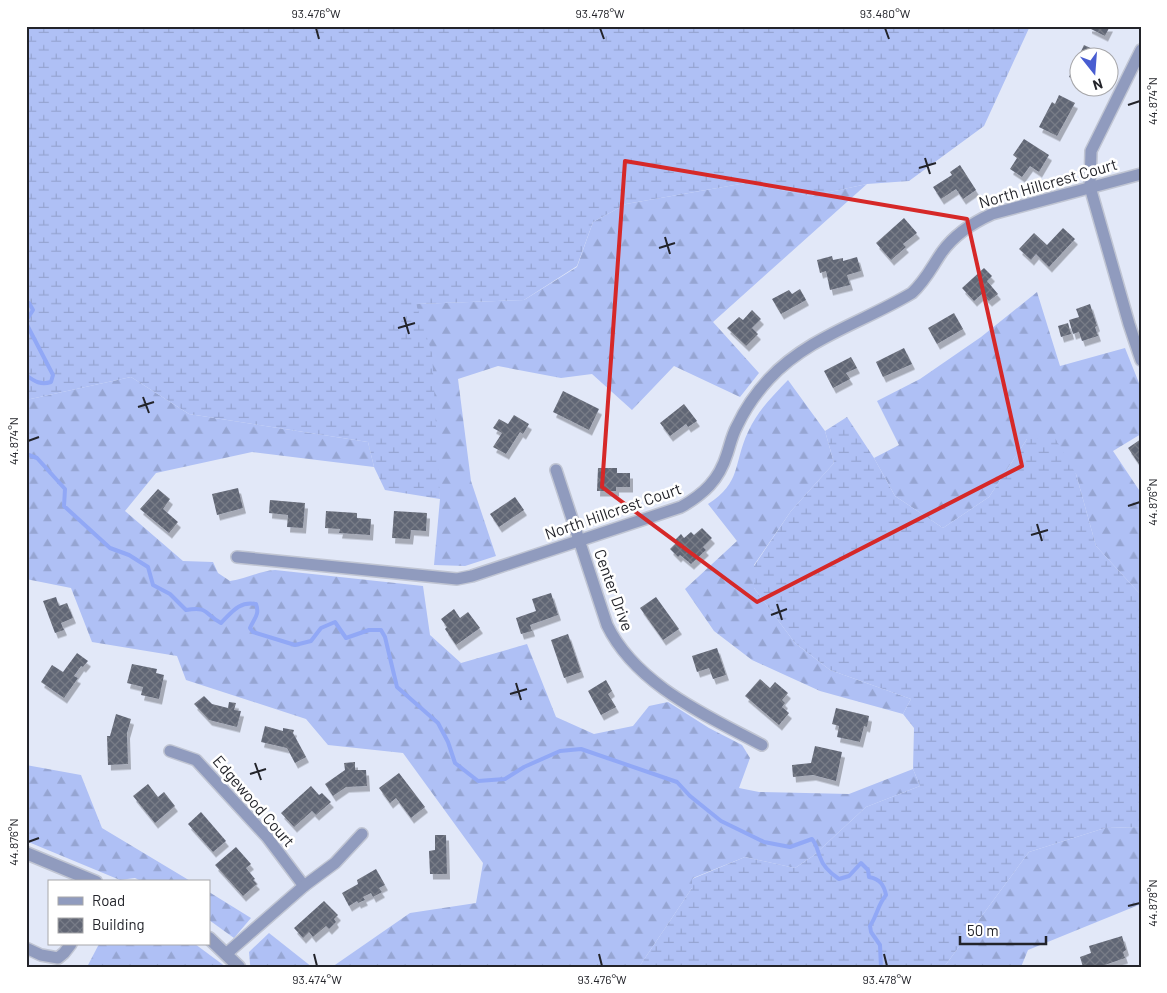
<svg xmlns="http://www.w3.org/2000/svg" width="1167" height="993" font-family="Barlow,sans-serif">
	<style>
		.forest { fill: url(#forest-firs) }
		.wetland { fill: url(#wetland-marsh) }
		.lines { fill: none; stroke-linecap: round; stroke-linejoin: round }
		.stream { stroke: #91a8f6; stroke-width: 4 }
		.building { fill: url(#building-cross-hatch); filter: url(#shadow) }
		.minor-casing { stroke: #c0c5d3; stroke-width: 14 }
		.tertiary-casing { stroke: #c0c5d3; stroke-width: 15 }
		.minor { stroke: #909bbe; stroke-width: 11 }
		.tertiary { stroke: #909bbe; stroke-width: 12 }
		.marked { fill: none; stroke: #d62828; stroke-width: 4; stroke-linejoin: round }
		.ticks { fill: none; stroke: #23242a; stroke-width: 2 }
		.labels { text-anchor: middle; stroke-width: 5; stroke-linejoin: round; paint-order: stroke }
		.street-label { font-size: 16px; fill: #23242a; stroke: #fff }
		.neatline { fill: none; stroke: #23242a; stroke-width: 2 }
		.ticks-label { font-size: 12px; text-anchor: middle; fill: #23242a }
	</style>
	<defs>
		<pattern id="forest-firs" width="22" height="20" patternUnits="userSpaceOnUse" patternTransform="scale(1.25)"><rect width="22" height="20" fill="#afc0f5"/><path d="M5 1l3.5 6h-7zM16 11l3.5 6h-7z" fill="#96a5d2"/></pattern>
		<pattern id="wetland-marsh" width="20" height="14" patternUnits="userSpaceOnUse" patternTransform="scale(1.25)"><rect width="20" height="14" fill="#afc0f5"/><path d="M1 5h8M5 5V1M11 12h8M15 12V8" fill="none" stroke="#96a5d2"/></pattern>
		<pattern id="building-cross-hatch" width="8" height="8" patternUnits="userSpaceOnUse" patternTransform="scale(1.25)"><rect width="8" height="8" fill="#616674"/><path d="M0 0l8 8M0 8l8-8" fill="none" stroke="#787c87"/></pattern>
		<filter id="shadow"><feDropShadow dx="3" dy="5.5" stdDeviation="0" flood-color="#0004"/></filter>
	</defs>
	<rect width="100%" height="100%" fill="#e2e8f8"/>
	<g class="forest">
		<polygon points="746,183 811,196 867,184 713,322 759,373 740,397 674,366 632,410 592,374 561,378 498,366 458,379 471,481 496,556 465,566 434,565 440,499 416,304 524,300 577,267 593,222 626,204"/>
		<polygon points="1037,292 1060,366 1125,348 1141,388 1141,434 1113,451 1141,493 1141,595 1096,546 1076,474 1027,439 989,497 943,528 895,496 874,458 899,445 877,401 920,379 981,337"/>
		<path d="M131,377L189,414L368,442L374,467L252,452L156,473L125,511L183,561L213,562L218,573L230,581C246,579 259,571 275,570L423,586L430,635L461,663L527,644L556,717L594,734L633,726L649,706L668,702L709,728L742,745L750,758L739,788L759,792L849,794L913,769L920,786L866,807L813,856L795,868L745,857L693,878L692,888L639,967H332L410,913L476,903L483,863L403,753L328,745L306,719L186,680L177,656L92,642L71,588L26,579V400Z"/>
		<path d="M788,380L825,431L834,463L791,511L754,565V588L795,643L830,670L911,699L903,714L820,691L752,660L714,631L685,589L737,541L708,504C742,482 733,464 748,432C758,410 772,397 788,380Z"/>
		<polygon points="26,765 81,775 102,828 192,882 143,882 135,878 120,880 26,841"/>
		<polygon points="1141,827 1141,904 1028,950 1021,967 944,967 1029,852 1105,828"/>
		<polygon points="209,892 251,918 234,938 209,920"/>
		<polygon points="269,933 312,967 251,967 250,964 249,952"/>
		<polygon points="99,944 195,944 226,967 87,967"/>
	</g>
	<g class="wetland">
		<polygon points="26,26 1030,26 984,126 909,181 867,184 811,196 746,183 626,204 593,222 577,266 524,300 416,304 432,353 440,499 385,490 374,467 368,442 189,414 131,377 26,400"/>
		<polygon points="847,417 874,458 895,496 943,528 989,497 1027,439 1055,438 1076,474 1096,546 1141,595 1141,827 1105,828 1029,852 944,967 639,967 692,888 692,879 745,857 795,868 813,856 866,807 920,786 913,769 914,728 903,714 911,699 830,670 795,643 754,588 754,566 791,511 834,463 825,431"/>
	</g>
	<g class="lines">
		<g class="stream">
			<polyline points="26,303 29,303 33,310 26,321"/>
			<path d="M26,323L53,375L51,382C41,385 35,382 26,375"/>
			<path d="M26,454L37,458L65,489L64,506L110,548L129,555L148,567L153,585L170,594L186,610C209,606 204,614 221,623C232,612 239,601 256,604C260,615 254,618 250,628L253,632L295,645L311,641L321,628L335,622L346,638L369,630H381L385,637L397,687L438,723L448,742L455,763L478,781L505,779L524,767L560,751L581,749L677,782L690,796L721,821L764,842L790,847L812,839C817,845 817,850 820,857C823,867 830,873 839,879L849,876L861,863L868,870L869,877C880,879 884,885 886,895C877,906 878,914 870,926L871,932L880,945L881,967"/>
		</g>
	</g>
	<g class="building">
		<polygon points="1089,26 1110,26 1105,36 1089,28"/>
		<polygon points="1084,45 1099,52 1097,58 1080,58 1080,82 1069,77"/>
		<polygon points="1059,95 1075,103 1057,136 1039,127 1052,102 1055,104"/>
		<polygon points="1024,139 1049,155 1039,172 1030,166 1022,177 1010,169 1017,158 1013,155"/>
		<polygon points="960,165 976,190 963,199 956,189 941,199 933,187 952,175 950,172"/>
		<polygon points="904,218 917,233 903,244 906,247 891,260 876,243"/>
		<polygon points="1063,228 1075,239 1049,267 1036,254 1031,260 1019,249 1034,233 1047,245"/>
		<polygon points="832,256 833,260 843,258 843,261 857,257 861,271 847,275 850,285 830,290 826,271 820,273 817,260"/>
		<polygon points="984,268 992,276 987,281 998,294 989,301 982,294 974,301 962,288"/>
		<polygon points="800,289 806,300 781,314 772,299 789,290 792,294"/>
		<polygon points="1090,304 1097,326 1095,327 1098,336 1082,341 1079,332 1073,334 1069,320 1079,317 1076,309"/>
		<polygon points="752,310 761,319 752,328 758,334 746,346 727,328 739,317 743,320"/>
		<polygon points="954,313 963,329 937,344 928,328"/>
		<polygon points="1068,323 1071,334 1061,337 1058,326"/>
		<polygon points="904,348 912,364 883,377 876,362"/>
		<polygon points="851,357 857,368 846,373 850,379 833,388 824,371"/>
		<polygon points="563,391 599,409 589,430 553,412"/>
		<polygon points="684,404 697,421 688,427 686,424 670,436 660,423"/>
		<polygon points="514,415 529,424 523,434 520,432 506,454 493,447 502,433 493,428 499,419 508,424"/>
		<polygon points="1141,439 1141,467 1128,448"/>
		<polygon points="598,468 617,468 617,473 630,473 630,487 616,487 616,491 597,491"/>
		<polygon points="238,488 243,508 217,515 212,494"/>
		<polygon points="158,489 170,499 163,509 178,522 169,533 140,509"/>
		<polygon points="515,497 524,510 499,527 490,514"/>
		<polygon points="270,500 305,503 303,528 287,527 288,515 269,513"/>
		<polygon points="326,511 357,513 357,518 371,519 370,535 339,533 340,529 325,528"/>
		<polygon points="394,511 427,513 426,531 411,530 410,539 392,538"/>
		<polygon points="702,528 712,538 703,547 706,550 691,564 680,555 678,557 670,549 677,542 675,540 681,534 684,538 691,532 694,535"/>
		<polygon points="551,593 558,615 530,625 532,631 521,634 516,618 536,611 532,599"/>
		<polygon points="56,597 59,606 67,603 73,618 61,623 64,630 55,633 43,601"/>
		<polygon points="656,597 679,629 663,640 640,608"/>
		<polygon points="454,609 460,618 468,612 480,628 456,645 445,629 447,627 441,619"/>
		<polygon points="568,634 581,672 564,678 551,640"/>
		<polygon points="717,648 726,675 713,679 709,668 697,672 692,656"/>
		<polygon points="77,653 88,661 83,667 81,666 74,676 78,678 64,698 41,682 52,665 63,672"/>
		<polygon points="132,664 157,669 156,673 164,675 159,699 141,695 143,687 127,683"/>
		<polygon points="760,679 770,688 775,682 788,693 782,700 785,703 782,707 789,713 779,725 745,696"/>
		<polygon points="606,680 612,691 608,694 616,707 601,715 588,691"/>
		<polygon points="204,696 212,704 228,708 229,702 236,703 234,710 241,711 237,727 209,720 194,704"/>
		<polygon points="836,708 869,716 867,727 864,726 860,742 837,737 839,726 832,724"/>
		<polygon points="116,714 131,719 127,733 128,764 108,765 107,736 110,736"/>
		<polygon points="265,726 283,731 283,728 294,730 293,733 306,757 295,763 287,748 261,742"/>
		<polygon points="815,746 842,752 836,781 813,775 793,777 792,765 811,763"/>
		<polygon points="355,762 355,770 366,770 367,786 346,787 333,796 325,784 345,770 344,763"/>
		<polygon points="399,773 425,807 411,818 396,798 390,803 379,788"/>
		<polygon points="148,784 158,797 164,792 175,806 155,823 133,796"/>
		<polygon points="311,786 319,795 322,793 331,802 316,815 312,811 294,827 281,813"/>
		<polygon points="201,812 226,841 213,852 188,824"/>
		<polygon points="435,835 446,835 447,874 430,874 429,851 435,850"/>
		<polygon points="236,847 251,864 246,868 255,879 253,880 257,884 243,896 215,865"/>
		<polygon points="376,869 385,885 379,888 382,892 373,897 371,893 363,897 365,900 358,903 357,901 349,906 342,893 358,884 357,880"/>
		<polygon points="324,901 338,915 334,919 336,922 329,929 326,926 313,937 309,932 303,938 294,928"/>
		<polygon points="1122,936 1126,950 1123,952 1125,958 1099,967 1083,967 1080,957 1091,953 1089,946"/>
	</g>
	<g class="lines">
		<g class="minor-casing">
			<g id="minor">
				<polyline points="1141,50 1091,151 1090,187 1129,324 1141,360"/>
				<path d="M556,470L607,625C636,685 706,715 762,745"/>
				<path d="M237,557L457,579L472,576L681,507C704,494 719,480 727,454C730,445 732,435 737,426C745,409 756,393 769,379C808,337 864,322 912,293C926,280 931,268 942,252C955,234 972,223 992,214L1141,174"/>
				<polyline points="170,751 196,760 267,837 304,886"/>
				<polyline points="26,948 41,955 58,958 64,953 71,944"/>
				<polyline points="226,954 304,886 335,863 362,834"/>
			</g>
		</g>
		<g class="tertiary-casing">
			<g id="tertiary">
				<polyline points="26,853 96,882"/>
				<polyline points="209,938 239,967"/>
			</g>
		</g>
		<use href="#minor" class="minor"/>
		<use href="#tertiary" class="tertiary"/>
	</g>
	<path class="marked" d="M625,161L967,219L1022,466L757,602L602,487Z"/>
	<path class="ticks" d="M316,28L319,39M600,28L604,39M885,28L889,39M1128,105L1140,101M925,158L930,174M919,168L936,163M665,237L670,254M659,248L675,243M404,317L409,334M398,328L415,323M143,397L149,413M138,407L154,402M28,441L39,437M1128,506L1140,502M1037,524L1042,541M1031,535L1048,530M777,604L782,620M771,615L787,609M516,683L521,700M510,694L527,689M255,763L261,780M250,774L266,769M28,842L39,838M1128,906L1140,903M314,954L317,966M599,954L602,966M884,954L887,966"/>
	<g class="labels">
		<g class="street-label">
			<text transform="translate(1048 183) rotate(-16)" y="6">North Hillcrest Court</text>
			<text transform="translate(613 511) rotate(-19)" y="6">North Hillcrest Court</text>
			<text transform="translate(614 590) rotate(70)" y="6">Center Drive</text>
			<text transform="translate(254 801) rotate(49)" y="6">Edgewood Court</text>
		</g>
	</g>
	<rect width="1167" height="993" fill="none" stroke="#ffffff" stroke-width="55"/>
	<rect x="48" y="880" width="162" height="65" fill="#ffffff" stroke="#a7a7aa"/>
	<rect x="58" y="897" width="25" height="8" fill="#909bbe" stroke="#a7a7aa"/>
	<text x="92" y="906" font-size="15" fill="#23242a">Road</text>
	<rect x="58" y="918" width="25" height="15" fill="url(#building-cross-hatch)" stroke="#a7a7aa"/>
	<text x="92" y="930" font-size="15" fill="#23242a">Building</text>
	<g transform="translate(1094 72) rotate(163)"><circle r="24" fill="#ffffff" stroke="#a7a7aa"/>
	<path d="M0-4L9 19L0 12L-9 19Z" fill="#485dd1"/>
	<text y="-8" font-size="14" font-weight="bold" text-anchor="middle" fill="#23242a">N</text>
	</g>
	<path d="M960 936v8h86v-8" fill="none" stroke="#23242a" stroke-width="2.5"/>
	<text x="967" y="936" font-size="15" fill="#23242a" stroke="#ffffff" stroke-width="4" paint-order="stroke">50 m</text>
	<rect x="28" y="28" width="1112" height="938" class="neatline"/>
	<g class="ticks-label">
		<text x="316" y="18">93.476°W</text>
		<text x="600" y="18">93.478°W</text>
		<text x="885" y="18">93.480°W</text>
		<text transform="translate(1153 101) rotate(-90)" y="4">44.874°N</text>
		<text transform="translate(14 441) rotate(-90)" y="4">44.874°N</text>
		<text transform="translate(1153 502) rotate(-90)" y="4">44.876°N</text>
		<text transform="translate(14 842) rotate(-90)" y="4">44.876°N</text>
		<text transform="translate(1153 903) rotate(-90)" y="4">44.878°N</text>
		<text x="317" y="984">93.474°W</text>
		<text x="602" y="984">93.476°W</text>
		<text x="887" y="984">93.478°W</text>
	</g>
</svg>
